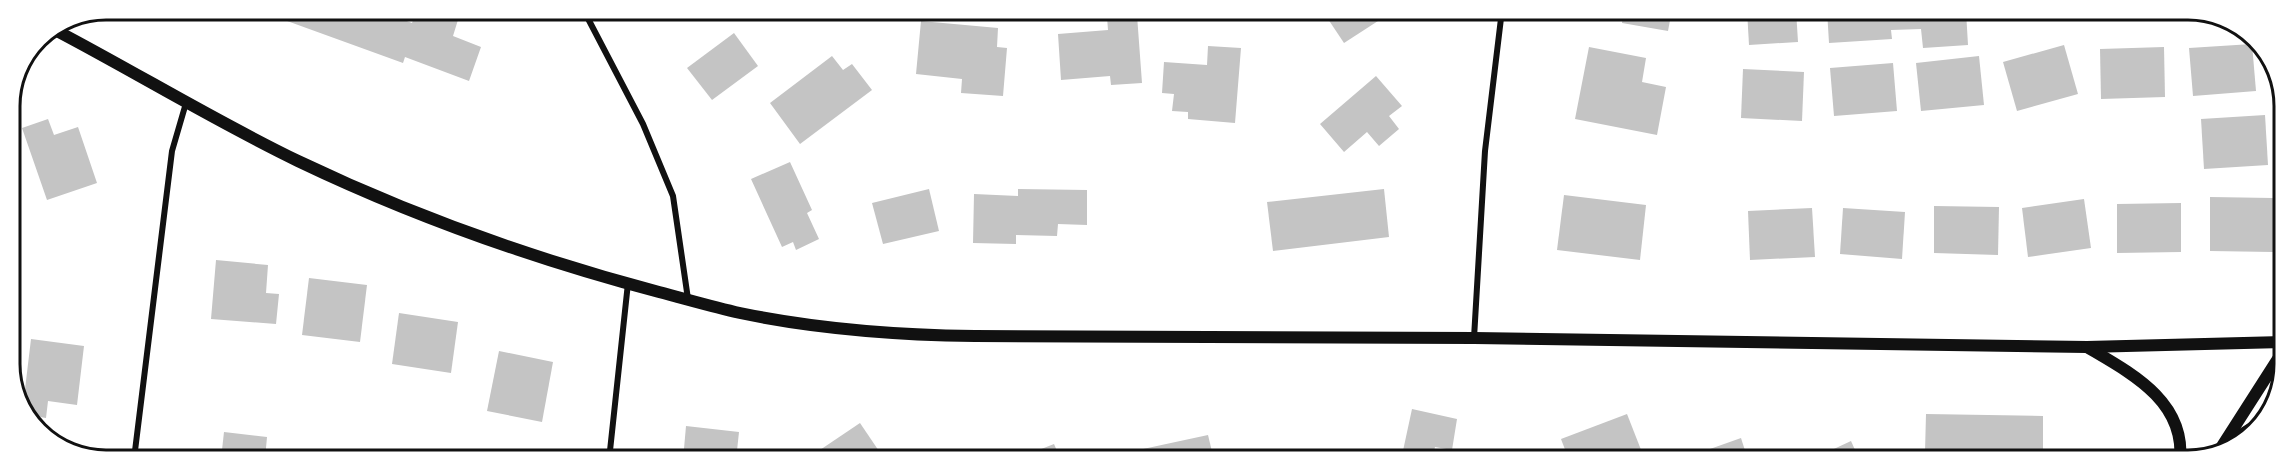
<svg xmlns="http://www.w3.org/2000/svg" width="2294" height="470" font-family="'Titillium Web',sans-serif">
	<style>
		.building { fill: #c4c4c4 }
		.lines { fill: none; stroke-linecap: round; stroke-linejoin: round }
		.minor { stroke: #111; stroke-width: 6 }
		.secondary { stroke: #111; stroke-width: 12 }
		.rim { fill: none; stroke: #111; stroke-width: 3 }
	</style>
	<rect width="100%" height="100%" fill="#fff"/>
	<g class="building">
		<polygon points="254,9 375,9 412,23 417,9 472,9 471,14 461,10 453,36 481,47 469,81 405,57 403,63"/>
		<polygon points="807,10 832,10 812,20"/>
		<polygon points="1322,10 1395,10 1344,43"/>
		<polygon points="1624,10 1672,10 1668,31 1622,23"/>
		<polygon points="1747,10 1796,10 1798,42 1749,45"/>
		<polygon points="1827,10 1966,11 1968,45 1923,48 1921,29 1891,30 1892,39 1829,43"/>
		<polygon points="1137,15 1142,83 1111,85 1110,76 1061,80 1058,34 1108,30 1107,17"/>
		<polygon points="921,21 998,28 997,47 1007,48 1003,96 961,93 962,79 916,74"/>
		<polygon points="734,33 758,66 712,100 687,68"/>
		<polygon points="2252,44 2256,91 2193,96 2189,48"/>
		<polygon points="2064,45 2078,94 2017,111 2003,62"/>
		<polygon points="1208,46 1241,48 1235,123 1188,119 1188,112 1172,111 1174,94 1162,93 1164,62 1207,65"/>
		<polygon points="1589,47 1646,58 1642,82 1666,87 1657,135 1575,119"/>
		<polygon points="2164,47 2165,97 2101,99 2100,49"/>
		<polygon points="832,56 843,70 852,64 872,90 800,144 770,103"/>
		<polygon points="1979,56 1984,105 1921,111 1916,63"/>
		<polygon points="1893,63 1897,111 1834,116 1830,68"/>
		<polygon points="1743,69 1804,72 1802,121 1741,118"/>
		<polygon points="1376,76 1402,106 1389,116 1399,129 1379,146 1367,132 1344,152 1320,124"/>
		<polygon points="2278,78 2283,86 2283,95 2272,88"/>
		<polygon points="2265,115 2268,165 2204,169 2201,119"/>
		<polygon points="48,119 54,135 78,127 97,183 47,200 22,128"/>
		<polygon points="790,162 812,210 807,213 819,239 796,250 793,242 782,247 751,179"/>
		<polygon points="929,189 939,231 883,244 872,203"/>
		<polygon points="1018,189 1087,190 1087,225 1058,224 1057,236 1016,235 1016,244 973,243 974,194 1018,196"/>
		<polygon points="1384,189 1389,237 1273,251 1267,202"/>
		<polygon points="1564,195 1646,205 1640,260 1557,250"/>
		<polygon points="2210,197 2273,198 2273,252 2210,251"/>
		<polygon points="2084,199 2091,248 2028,257 2022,208"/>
		<polygon points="2181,203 2181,252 2117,253 2117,204"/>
		<polygon points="1934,206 1999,207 1998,255 1934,253"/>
		<polygon points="1812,208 1815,257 1750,260 1748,211"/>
		<polygon points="1843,208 1905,212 1902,259 1840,254"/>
		<polygon points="216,260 268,265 266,293 279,294 276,324 211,319"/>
		<polygon points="309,278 367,285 360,342 302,335"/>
		<polygon points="399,313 458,322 451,373 392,364"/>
		<polygon points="31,339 84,346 77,405 48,401 46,418 28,415 23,406"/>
		<polygon points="499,351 553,362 542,422 487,411"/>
		<polygon points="1412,409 1457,419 1452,450 1435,447 1432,460 1401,460"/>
		<polygon points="1627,414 1645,460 1569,460 1561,439"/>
		<polygon points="1926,414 2043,416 2043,461 1975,461 1975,453 1925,452"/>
		<polygon points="860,423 885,460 814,460 811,456"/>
		<polygon points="686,426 739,432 736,460 683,460"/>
		<polygon points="224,432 267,437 265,459 221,459"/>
		<polygon points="1208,435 1214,460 1146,460 1143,449"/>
		<polygon points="1741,438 1748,460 1679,460"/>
		<polygon points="1851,441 1860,461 1808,461"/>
		<polygon points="1054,444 1061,460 1028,460 1026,455"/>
		<polygon points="963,451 968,460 946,460"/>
	</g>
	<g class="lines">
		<g class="minor">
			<polyline points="583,9 643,124 673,196 688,299"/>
			<polyline points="1474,338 1485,151 1502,10"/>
			<polyline points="134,459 172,151 186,103"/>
			<polyline points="609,460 628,283"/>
		</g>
		<g class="secondary">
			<path d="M55,30C137,73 215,121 298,161C415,217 534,259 659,292C686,299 713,307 740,313C817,329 897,335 975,336L1474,338L2087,347L2283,342"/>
			<path d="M2087,347C2131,373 2186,401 2180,461"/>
			<polyline points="2227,444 2261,422"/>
			<polyline points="2219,451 2283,351"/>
		</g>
	</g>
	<path d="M0 0H2294V470H0ZM106 20H2188A86 86 0 0 1 2274 106V364A86 86 0 0 1 2188 450H106A86 86 0 0 1 20 364V106A86 86 0 0 1 106 20Z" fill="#fff" fill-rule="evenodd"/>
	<path class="rim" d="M106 20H2188A86 86 0 0 1 2274 106V364A86 86 0 0 1 2188 450H106A86 86 0 0 1 20 364V106A86 86 0 0 1 106 20Z"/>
</svg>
